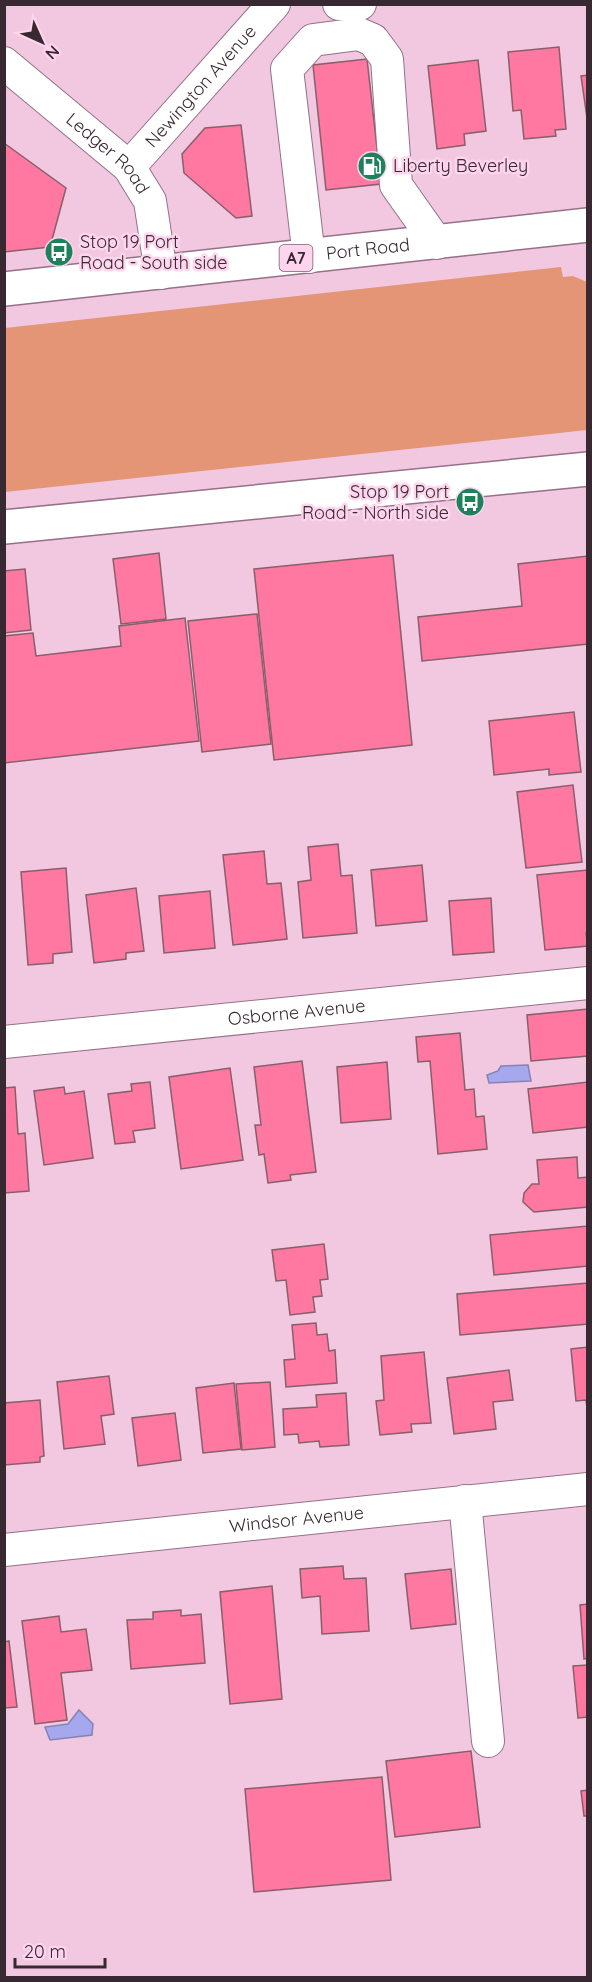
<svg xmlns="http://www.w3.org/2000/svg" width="592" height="1982" font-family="Quicksand,sans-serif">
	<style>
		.green { fill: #e49575 }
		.water { fill: #a6a8ee; stroke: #8582b5; stroke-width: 1.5 }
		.building { fill: #fe78a2; stroke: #885f69; stroke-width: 1.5 }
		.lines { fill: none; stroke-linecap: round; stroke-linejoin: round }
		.minor-casing { stroke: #957186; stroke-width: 34 }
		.highway-casing { stroke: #957186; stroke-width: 36 }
		.minor { stroke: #fff; stroke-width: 32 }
		.highway { stroke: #fff; stroke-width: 33 }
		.labels { text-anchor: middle; stroke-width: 5; stroke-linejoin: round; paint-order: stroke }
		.shield { fill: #fed5ed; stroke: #735c69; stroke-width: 1.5 }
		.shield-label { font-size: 16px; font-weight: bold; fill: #382831 }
		.street-label { font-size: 18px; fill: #382831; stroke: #fed5ed }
		.poi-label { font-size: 18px; fill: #382831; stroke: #fed5ed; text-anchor: start }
	</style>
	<rect width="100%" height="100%" fill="#f1c8e0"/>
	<polygon class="green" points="561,267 563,277 573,276 587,282 587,430 5,492 5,328"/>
	<g class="water">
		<polygon points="528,1065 531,1081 489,1083 487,1075 498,1071 501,1066"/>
		<polygon points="79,1710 93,1724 92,1735 50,1740 45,1727 68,1724"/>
	</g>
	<g class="building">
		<polygon points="559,47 566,129 555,130 556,136 524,139 521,110 513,111 508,52"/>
		<polygon points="367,59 381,184 326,190 313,65"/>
		<polygon points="478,60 486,131 464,134 465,145 437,149 428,66"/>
		<polygon points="588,75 588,118 587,118 581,76"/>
		<polygon points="241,125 252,216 236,218 184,173 182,154 205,128"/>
		<polygon points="4,143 66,188 50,247 4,252"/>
		<polygon points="159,553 166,619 121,624 113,559"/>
		<polygon points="393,555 412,745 274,760 254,569"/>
		<polygon points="588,556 588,644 422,661 418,617 522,606 518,564"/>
		<polygon points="25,569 31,630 4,633 4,571"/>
		<polygon points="257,614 271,744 202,752 188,621"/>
		<polygon points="185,618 199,741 4,763 4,636 33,633 36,656 121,646 119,626"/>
		<polygon points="574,712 581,772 549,775 549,769 494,775 489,721"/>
		<polygon points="573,785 582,862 526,868 517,792"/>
		<polygon points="338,844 341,876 352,875 357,933 303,938 298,882 311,880 308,847"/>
		<polygon points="264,851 267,884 281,883 287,939 233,945 223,855"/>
		<polygon points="422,865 427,921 376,926 371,870"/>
		<polygon points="66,868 72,952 53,954 53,963 28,965 21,872"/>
		<polygon points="588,870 588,932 586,933 588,946 545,950 537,875"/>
		<polygon points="136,888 144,951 126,953 126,959 94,963 86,895"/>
		<polygon points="210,891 215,948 164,953 159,896"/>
		<polygon points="491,898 494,952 453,955 449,901"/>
		<polygon points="588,1009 588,1056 531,1061 527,1015"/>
		<polygon points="460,1033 465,1090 474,1089 476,1117 484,1116 487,1149 438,1154 430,1061 418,1062 416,1037"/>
		<polygon points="302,1061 316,1172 290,1175 291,1180 268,1183 264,1154 259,1155 255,1125 261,1125 254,1067"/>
		<polygon points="387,1062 391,1119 341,1123 337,1067"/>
		<polygon points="230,1068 243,1160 181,1169 169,1077"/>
		<polygon points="150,1082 155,1128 133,1131 135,1142 115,1144 108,1094 132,1091 131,1084"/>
		<polygon points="588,1082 588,1127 533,1133 528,1089"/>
		<polygon points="15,1087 18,1134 25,1133 29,1191 4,1193 4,1088"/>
		<polygon points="64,1087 65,1094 84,1091 93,1158 44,1165 34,1091"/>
		<polygon points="577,1157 578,1178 588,1177 588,1207 534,1212 523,1202 524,1193 532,1184 539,1184 537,1160"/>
		<polygon points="588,1226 588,1266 494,1275 490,1235"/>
		<polygon points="324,1244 328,1279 320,1280 322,1296 313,1297 315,1312 290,1315 286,1280 276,1281 272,1250"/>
		<polygon points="588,1283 588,1324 460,1335 457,1294"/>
		<polygon points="316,1323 317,1335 327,1334 329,1351 335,1350 337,1383 286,1387 284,1360 295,1359 292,1325"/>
		<polygon points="588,1347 588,1408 587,1408 586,1400 576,1401 571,1349"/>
		<polygon points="424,1352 431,1423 411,1424 412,1432 380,1435 376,1401 384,1400 381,1356"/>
		<polygon points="509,1370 513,1400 493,1402 496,1429 454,1434 447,1378"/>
		<polygon points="109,1376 114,1414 101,1416 105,1444 64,1449 57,1382"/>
		<polygon points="270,1382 275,1447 242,1450 236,1384"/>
		<polygon points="234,1383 241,1449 203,1453 196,1388"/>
		<polygon points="346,1393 349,1445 320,1447 319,1441 299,1443 298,1434 284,1435 283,1409 317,1407 316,1395"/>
		<polygon points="40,1400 44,1456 40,1457 40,1462 4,1465 4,1403"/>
		<polygon points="175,1413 181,1460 138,1466 132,1418"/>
		<polygon points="343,1566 344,1579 366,1578 369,1631 322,1634 320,1596 302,1598 300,1569"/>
		<polygon points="451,1569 456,1624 411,1629 405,1574"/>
		<polygon points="272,1586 282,1699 230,1704 220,1592"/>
		<polygon points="588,1604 588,1658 584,1659 580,1605"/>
		<polygon points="181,1610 181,1616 201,1614 205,1663 131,1669 127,1620 153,1619 153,1612"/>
		<polygon points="59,1616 61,1632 86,1629 92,1670 61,1673 67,1720 35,1724 22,1621"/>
		<polygon points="9,1641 17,1707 4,1708 4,1642"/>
		<polygon points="588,1665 588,1717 578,1718 573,1666"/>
		<polygon points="471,1751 480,1827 395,1837 386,1761"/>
		<polygon points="382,1777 391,1880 254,1892 245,1789"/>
		<polygon points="588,1790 588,1816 584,1816 581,1791"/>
	</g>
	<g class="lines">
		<g class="minor-casing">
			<g id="minor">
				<polyline points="339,4 360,4"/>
				<path id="s1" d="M4,63L129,167L150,201L161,273"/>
				<path id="s2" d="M129,167L274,4"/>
				<polyline points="309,257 287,69 313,40 359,34 373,40 387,59 396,185 437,243"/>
				<path id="s3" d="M4,1042L588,983"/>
				<polyline points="465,1501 488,1741"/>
				<path id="s4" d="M4,1550L588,1489"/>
			</g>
		</g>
		<g class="highway-casing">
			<g id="highway">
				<path id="s5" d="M4,289L588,225"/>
				<polyline points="4,527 588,469"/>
			</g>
		</g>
		<use href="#minor" class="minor"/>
		<use href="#highway" class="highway"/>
	</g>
	<defs>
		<g id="fuel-disc" transform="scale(1.5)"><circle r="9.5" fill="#1d825b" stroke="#fed5ed"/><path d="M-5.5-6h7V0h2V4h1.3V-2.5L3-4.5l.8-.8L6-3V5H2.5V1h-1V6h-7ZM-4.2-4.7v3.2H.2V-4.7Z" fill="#fff"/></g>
		<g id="bus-disc" transform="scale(1.5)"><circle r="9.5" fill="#1d825b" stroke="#fed5ed"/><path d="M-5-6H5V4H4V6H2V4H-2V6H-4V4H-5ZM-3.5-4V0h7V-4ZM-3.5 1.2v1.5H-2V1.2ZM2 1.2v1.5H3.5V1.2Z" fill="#fff"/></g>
	</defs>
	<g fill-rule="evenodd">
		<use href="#fuel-disc" x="372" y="166"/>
		<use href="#bus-disc" x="59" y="252"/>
		<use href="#bus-disc" x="470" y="502"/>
	</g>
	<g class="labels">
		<rect class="shield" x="279.5" y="245" width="33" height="26" rx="4.5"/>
		<g class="shield-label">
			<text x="296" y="264">A7</text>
		</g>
		<g class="street-label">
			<text dy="6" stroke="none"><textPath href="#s2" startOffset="108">Newington Avenue</textPath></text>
			<text dy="6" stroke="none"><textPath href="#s1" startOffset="138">Ledger Road</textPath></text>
			<text dy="6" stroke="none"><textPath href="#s5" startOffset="366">Port Road</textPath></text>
			<text dy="6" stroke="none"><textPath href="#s3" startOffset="294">Osborne Avenue</textPath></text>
			<text dy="6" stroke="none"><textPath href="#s4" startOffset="294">Windsor Avenue</textPath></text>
		</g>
		<g class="poi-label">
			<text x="393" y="172">Liberty Beverley</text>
			<text x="80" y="248">Stop 19 Port<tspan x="80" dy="21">Road - South side</tspan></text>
			<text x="449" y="498" text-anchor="end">Stop 19 Port<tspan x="449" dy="21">Road - North side</tspan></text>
		</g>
	</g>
	<rect width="592" height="1982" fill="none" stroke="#382831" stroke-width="12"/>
	<g transform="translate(42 42) rotate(135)" stroke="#fed5ed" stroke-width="4.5" paint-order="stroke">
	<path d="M0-4.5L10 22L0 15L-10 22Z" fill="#382831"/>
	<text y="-9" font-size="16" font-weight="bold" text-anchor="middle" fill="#382831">N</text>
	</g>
	<path d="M15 1958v9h90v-9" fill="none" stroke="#382831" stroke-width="3"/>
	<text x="24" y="1958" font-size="18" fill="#382831" stroke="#fed5ed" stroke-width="4.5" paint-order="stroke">20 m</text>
</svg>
